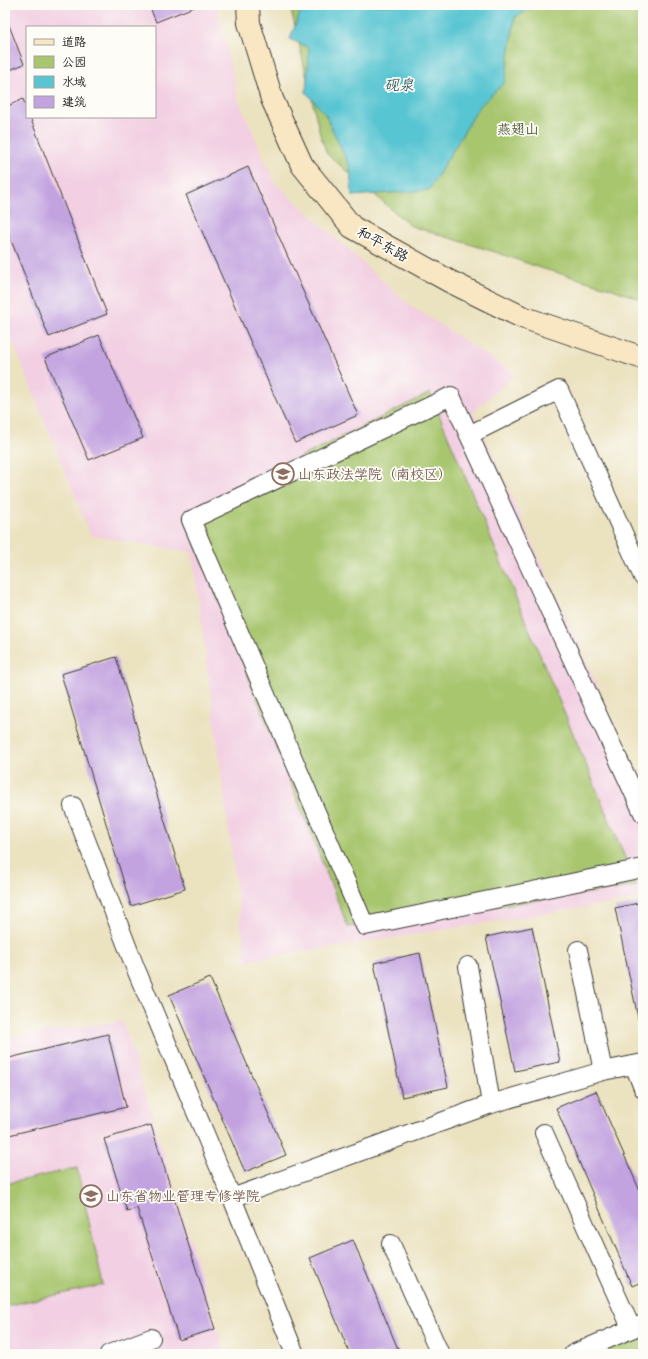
<svg xmlns="http://www.w3.org/2000/svg" width="648" height="1359" font-family="Sriracha,'LXGW WenKai TC',sans-serif">
	<style>
		.built { fill: #f2cfe2; fill-rule: evenodd }
		.park { fill: #a8c66e; stroke: #627145 }
		.water { fill: #59c5d2; stroke: #3a7077 }
		.building { fill: #c2a3e0 }
		.lines { fill: none; stroke-linecap: round; stroke-linejoin: round }
		.street-casing { stroke: #3b3a35; stroke-width: 20 }
		.secondary-casing { stroke: #3b3a35; stroke-width: 24 }
		.street { stroke: #fff; stroke-width: 18 }
		.secondary { stroke: #f9e7c3; stroke-width: 22 }
		.labels { text-anchor: middle; stroke-width: 3.5; stroke-linejoin: round; paint-order: stroke }
		.park-label { font-size: 14px; fill: #54603d; stroke: #fdfcf7 }
		.street-label { font-size: 14px; fill: #1c1c1c; stroke: #fdfcf7 }
		.education-label { font-size: 14px; fill: #785e54; stroke: #fdfcf7; text-anchor: start }
		.water-label { font-size: 15px; font-style: italic; fill: #346065; stroke: #fdfcf7 }
	</style>
	<rect width="100%" height="100%" fill="#fdfcf7"/>
	<filter id="ink" filterUnits="userSpaceOnUse"><feTurbulence type="fractalNoise" baseFrequency=".025" numOctaves="2"/><feDisplacementMap in="SourceGraphic" scale="8" xChannelSelector="R" yChannelSelector="G"/><feConvolveMatrix kernelMatrix="1 2 1 2 8 2 1 2 1" color-interpolation-filters="sRGB"/></filter>
	<filter id="wash" filterUnits="userSpaceOnUse"><feTurbulence type="fractalNoise" baseFrequency=".012" numOctaves="4" result="noise"/><feDisplacementMap in="SourceGraphic" scale="16" xChannelSelector="R" yChannelSelector="G"/><feGaussianBlur stdDeviation="0.9" result="paint"/><feColorMatrix in="noise" values="0 0 0 0 0 0 0 0 0 0 0 0 0 0 0 0 0 1.4 0 .05"/><feComposite in="paint" operator="in"/></filter>
	<g filter="url(#wash)">
		<rect width="100%" height="100%" fill="#ebe2c0"/>
		<g class="built">
			<path d="M5,5H217L238,99L275,183L407,303L515,374L473,412L643,787V898L246,961L192,552L91,536L5,322ZM27,27H155V117H27Z"/>
			<polygon points="123,1021 225,1354 5,1354 5,1037"/>
		</g>
		<g class="park">
			<polygon points="290,5 643,5 643,300 607,287 541,268 492,251 411,226 327,154 320,134"/>
			<polygon points="430,393 637,886 348,927 184,515"/>
			<polygon points="77,1168 103,1285 5,1306 5,1184"/>
			<polygon points="643,1335 643,1354 596,1354"/>
		</g>
		<polygon class="water" points="303,5 537,5 515,17 505,82 479,107 429,190 352,196 350,167 325,114 306,92 309,48 290,39"/>
		<g id="blocks">
			<g class="building">
				<polygon points="149,5 199,5 156,22"/>
				<polygon points="5,15 24,64 5,72"/>
				<polygon points="23,99 27,109 27,117 30,117 107,314 49,337 5,225 5,107"/>
				<polygon points="248,167 358,415 295,443 186,195"/>
				<polygon points="99,335 143,438 89,460 45,358"/>
				<polygon points="116,657 185,889 131,906 61,674"/>
				<polygon points="643,902 643,1037 642,1037 615,908"/>
				<polygon points="532,927 560,1062 515,1071 486,937"/>
				<polygon points="420,953 448,1087 402,1097 374,963"/>
				<polygon points="210,978 286,1155 245,1172 169,995"/>
				<polygon points="108,1034 126,1107 5,1136 5,1059"/>
				<polygon points="596,1091 643,1198 643,1281 632,1286 556,1108"/>
				<polygon points="151,1125 215,1329 179,1340 137,1208 127,1211 104,1139"/>
				<polygon points="353,1240 400,1354 350,1354 310,1258"/>
			</g>
		</g>
	</g>
	<g filter="url(#ink)">
		<use href="#blocks" fill-opacity="0" stroke="#3b3a35" stroke-width="1"/>
		<g class="lines">
			<g class="street-casing">
				<g id="street">
					<polyline points="469,435 559,390 643,577"/>
					<polyline points="73,806 135,967 232,1198"/>
					<polyline points="643,813 451,396 191,520 365,926 643,868"/>
					<polyline points="578,950 603,1071"/>
					<polyline points="468,966 491,1104"/>
					<polyline points="634,1065 643,1088"/>
					<polyline points="544,1133 629,1323"/>
					<polyline points="391,1244 440,1354"/>
					<polyline points="109,1354 151,1338"/>
					<polyline points="295,1354 232,1198 491,1104 603,1071 643,1063"/>
					<polyline points="573,1354 643,1324"/>
				</g>
			</g>
			<g class="secondary-casing">
				<polyline id="secondary" points="248,5 249,23 272,99 302,165 352,227 449,281 522,317 643,358"/>
			</g>
			<use href="#street" class="street"/>
			<use href="#secondary" class="secondary"/>
		</g>
	</g>
	<defs>
		<g id="university-ring" transform="scale(1.15)"><circle r="9.5" fill="#fdfcf7" stroke="#8d6e63" stroke-width="1.5"/><path d="M0-5L7-2L0 1L-7-2ZM-4 1L0 2.5L4 1V4Q0 6-4 4Z" fill="#8d6e63"/></g>
		<g id="school-ring" transform="scale(1.15)"><circle r="9.5" fill="#fdfcf7" stroke="#8d6e63" stroke-width="1.5"/><path d="M0-5L7-2L0 1L-7-2ZM-4 1L0 2.5L4 1V4Q0 6-4 4Z" fill="#8d6e63"/></g>
	</defs>
	<g fill-rule="evenodd">
		<use href="#university-ring" x="283" y="474"/>
		<use href="#school-ring" x="91" y="1196"/>
	</g>
	<g class="labels">
		<g class="park-label">
			<text x="518" y="134">燕翅山</text>
		</g>
		<g class="street-label">
			<text transform="translate(383 244) rotate(29)" y="5">和平东路</text>
		</g>
		<g class="education-label">
			<text x="298" y="479">山东政法学院（南校区）</text>
			<text x="106" y="1201">山东省物业管理专修学院</text>
		</g>
		<g class="water-label">
			<text x="399" y="90">砚泉</text>
		</g>
	</g>
	<rect width="648" height="1359" fill="none" stroke="#fdfcf7" stroke-width="20"/>
	<rect x="26" y="26" width="130" height="92" fill="#fdfcf7" stroke="#a3a29f"/>
	<rect x="34" y="39" width="20" height="6" fill="#f9e7c3" stroke="#a3a29f"/>
	<text x="62" y="46" font-size="12" fill="#1c1c1c">道路</text>
	<rect x="34" y="56" width="20" height="12" fill="#a8c66e" stroke="#a3a29f"/>
	<text x="62" y="66" font-size="12" fill="#1c1c1c">公园</text>
	<rect x="34" y="76" width="20" height="12" fill="#59c5d2" stroke="#a3a29f"/>
	<text x="62" y="86" font-size="12" fill="#1c1c1c">水域</text>
	<rect x="34" y="96" width="20" height="12" fill="#c2a3e0" stroke="#a3a29f"/>
	<text x="62" y="106" font-size="12" fill="#1c1c1c">建筑</text>
</svg>
